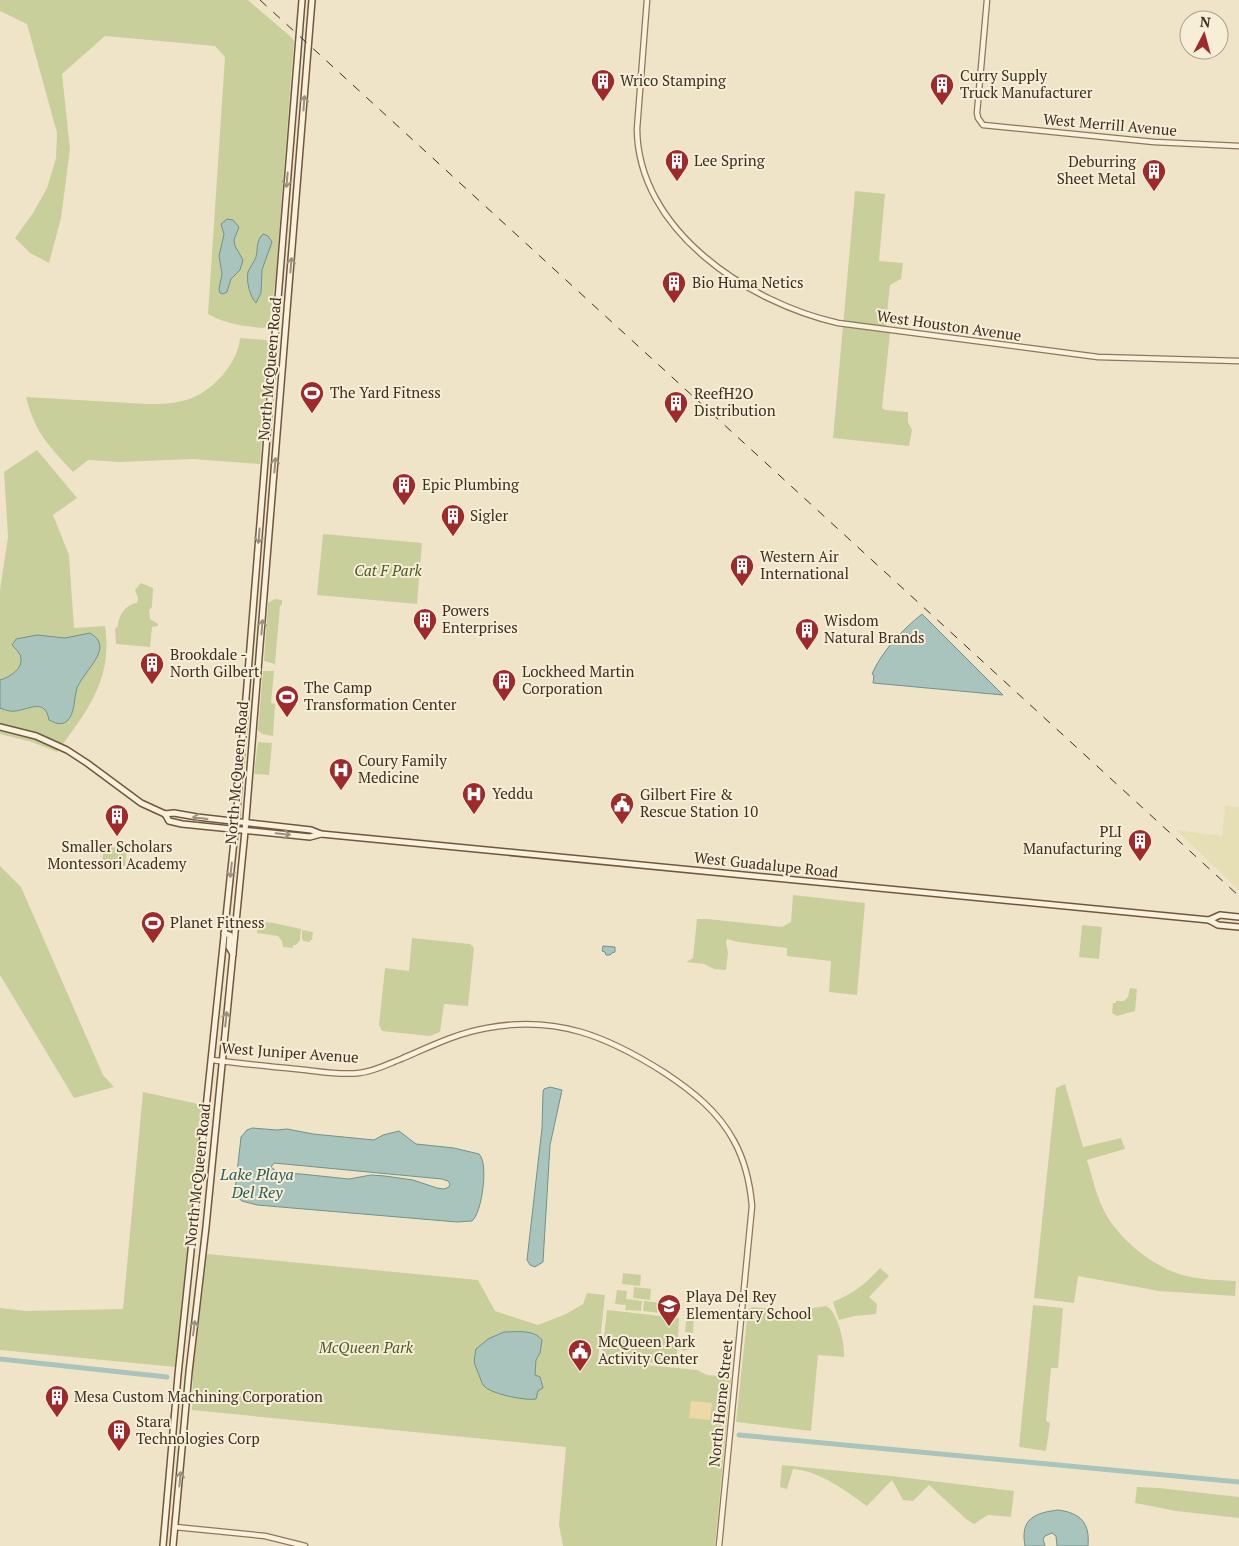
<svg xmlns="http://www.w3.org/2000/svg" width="1239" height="1546" font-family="'PT Serif',serif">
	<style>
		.farmland { fill: #e6deb5 }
		.green { fill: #c9cf9b }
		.sand { fill: #ecd9a5 }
		.water { fill: #a9c4bc; stroke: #6f938a; fill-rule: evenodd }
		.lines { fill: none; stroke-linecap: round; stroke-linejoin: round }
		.canal { stroke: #a9c4bc; stroke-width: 5 }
		.tertiary-casing { stroke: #8d765c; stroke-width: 7 }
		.secondary-casing { stroke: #6f573f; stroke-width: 8 }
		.tertiary { stroke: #faf1dc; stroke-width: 4.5 }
		.secondary { stroke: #faf1dc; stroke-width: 5 }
		.rail { stroke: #3d2e20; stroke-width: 1; stroke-dasharray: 9 9; stroke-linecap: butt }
		.oneway { stroke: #9c907e }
		.labels { text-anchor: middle; stroke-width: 4; stroke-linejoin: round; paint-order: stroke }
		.poi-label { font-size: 15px; fill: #3d2e20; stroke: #f7eed8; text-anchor: start }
		.street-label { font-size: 15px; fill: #3d2e20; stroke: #f7eed8 }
		.park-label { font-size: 15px; font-style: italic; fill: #4d5a26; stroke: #f7eed8 }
		.water-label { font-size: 16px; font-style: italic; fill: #2f5d5a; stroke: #f7eed8 }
	</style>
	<rect width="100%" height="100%" fill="#f0e4c8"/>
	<polygon class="farmland" points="1225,806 1239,807 1239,890 1176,830 1222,836"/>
	<g class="green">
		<path d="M0,0H248L291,37L294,41L275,285C272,296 272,318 267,327L263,328C243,326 225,324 208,314L225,57L215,46L105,36L62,74L70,149L61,218L49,263L30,253L15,238L33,213L47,188L56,158L57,133L27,24L0,11Z"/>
		<polygon points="855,191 885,194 879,261 903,263 901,279 890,285 885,332 890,333 882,408 885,410 908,412 908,422 912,430 909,446 833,438"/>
		<path d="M240,338L266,340L269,345L260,464L192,459L120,462L88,460L73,472C49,446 35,433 26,397L147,404C160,404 173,404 186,400C211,393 238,364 240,338Z"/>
		<path d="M37,450L77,498L53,515L69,555L74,628L105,626C113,680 87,711 57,752L32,742L0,734V590L8,537L4,472Z"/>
		<polygon points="323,534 422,543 417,604 317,595"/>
		<path d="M141,583L153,588L152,607L149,610L150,619L158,624V626L152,627L150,647L116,644L115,629L118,626C118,616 126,604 137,603L138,598L135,590Z"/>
		<polygon points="275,599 282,600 282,605 280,606 275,664 264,661 268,603"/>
		<polygon points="263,671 274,671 271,703 275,704 273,736 262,734 258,730"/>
		<polygon points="258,742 272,743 269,775 254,774"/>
		<polygon points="104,846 127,849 125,866 122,866 121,869 105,866 105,864 102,863"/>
		<polygon points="0,866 21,887 103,1075 114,1087 74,1098 0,975"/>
		<polygon points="793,895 865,903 857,995 829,992 831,961 787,956 787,948 738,942 727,939 726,942 728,953 726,970 714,969 704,964 686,962 693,958 697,919 708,919 782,927 791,922"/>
		<polygon points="263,922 274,923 301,929 300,940 296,945 293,945 293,948 283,947 282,941 278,936 257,933 258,925"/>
		<polygon points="1082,925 1102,927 1099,959 1079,957"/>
		<polygon points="302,930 313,932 312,940 310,940 310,942 303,941 303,939 302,939"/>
		<polygon points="412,938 470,944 474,948 468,1006 444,1004 440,1032 430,1036 382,1031 379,1025 385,968 409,971"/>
		<polygon points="1130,988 1137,989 1135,1011 1117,1016 1112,1013 1113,1003 1116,1003 1116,1001 1124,1001 1128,997"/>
		<path d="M1065,1084L1083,1147L1121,1138L1125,1149L1087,1160C1093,1179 1097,1200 1108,1218C1125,1244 1155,1268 1186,1276C1203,1280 1219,1280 1236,1281L1235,1296L1159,1291L1078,1276L1074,1303L1034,1298L1056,1088Z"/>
		<polygon points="143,1092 203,1105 175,1367 0,1350 0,1308 26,1311 123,1309"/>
		<polygon points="207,1254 478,1280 495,1311 538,1325 566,1314 583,1304 587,1293 605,1295 598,1360 697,1370 707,1375 731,1377 715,1546 563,1546 559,1525 566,1447 192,1410 193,1369"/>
		<path d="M880,1268L889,1276L869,1297L877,1304L876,1314L855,1316L839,1320L833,1302C852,1294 866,1284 880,1268Z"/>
		<polygon points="623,1273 641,1275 640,1286 622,1284"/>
		<polygon points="634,1287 651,1289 650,1300 633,1298"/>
		<polygon points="617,1290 627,1291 626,1299 642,1301 641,1311 625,1310 626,1305 615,1304"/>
		<polygon points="644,1301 662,1303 661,1313 643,1311"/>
		<polygon points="1033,1305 1063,1308 1058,1368 1051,1368 1046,1421 1050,1423 1046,1451 1019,1447"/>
		<path d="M826,1306C838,1311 845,1345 844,1357L818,1355L811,1431L736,1422L748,1310L752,1307L795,1311Z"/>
		<polygon points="607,1310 679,1318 678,1339 685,1337 690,1349 683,1351 678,1340 676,1365 605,1358 602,1353"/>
		<polygon points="687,1313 694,1313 693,1333 685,1332"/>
		<path d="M782,1465L891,1476L1014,1491L1011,1517L988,1515L974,1524L966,1519L929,1485L913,1501L903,1500L892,1480L867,1506C846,1491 820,1471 793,1469L787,1489L780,1487Z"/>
		<polygon points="1137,1487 1159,1488 1239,1497 1239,1518 1176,1511 1135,1503"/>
	</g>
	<polygon class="sand" points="691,1401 712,1403 710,1420 689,1418"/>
	<g class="water">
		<polygon points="227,219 233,220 239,227 234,240 235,246 243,260 240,270 231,279 227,292 223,294 220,293 219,289 222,274 219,256 224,234 221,224"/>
		<path d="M263,234L268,236L272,242L262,270L261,293L256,303C250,297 246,281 248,272C250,267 254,262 256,257C258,248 256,241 263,234Z"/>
		<path d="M922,614L1003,695L873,683L874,675L872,674C882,651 902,630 922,614Z"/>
		<path d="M90,633C97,637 102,643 99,652C96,663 82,676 77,688C74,698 75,714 67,721C61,726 55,723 49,720C45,698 30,709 16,711C11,712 5,710 0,708V680C10,677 25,668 20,655C18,651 15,648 12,645L16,639L37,635L65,638Z"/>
		<polygon points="603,946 615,947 615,952 612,953 610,955 606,955 605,952 602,951"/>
		<polygon points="550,1087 562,1090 550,1145 543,1262 535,1267 530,1265 527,1260 542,1128 543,1092 544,1089"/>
		<path d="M252,1128L277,1130L287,1129L313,1134L374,1140L383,1135L399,1131L416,1144L454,1148L479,1154C489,1163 482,1213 472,1221L457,1222L257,1205L242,1201L236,1196L235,1191L241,1137L247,1130ZM274,1163L442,1179L448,1181L450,1184L449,1187L444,1189L437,1188L413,1180L385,1176L371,1175L349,1179L301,1174L283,1173L276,1171L271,1167Z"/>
		<path d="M504,1332C516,1332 534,1329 542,1340L540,1353L536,1360L535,1375L540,1377L543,1388L538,1391L536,1399C526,1401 491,1394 484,1386C481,1383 481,1379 479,1375C474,1362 473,1365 476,1349L488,1339Z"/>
		<path d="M1058,1510C1081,1513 1090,1523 1088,1546H1057L1056,1536L1052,1533L1045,1536L1043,1539L1045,1546H1025C1020,1519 1034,1513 1058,1510Z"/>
	</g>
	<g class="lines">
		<g class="canal">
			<polyline points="0,1359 167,1377"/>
			<polyline points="739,1435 1239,1482"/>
		</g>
		<g class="tertiary-casing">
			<g id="tertiary">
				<path d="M647,0L637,129C638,231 749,303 838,323L1098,357L1239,361"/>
				<polyline points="987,0 977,113 978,118 983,125 1154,142 1239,146"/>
				<path d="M212,1060C243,1064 275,1067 306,1070C323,1072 341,1075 359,1073C373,1072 388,1064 401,1059C429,1047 457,1033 487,1028C556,1015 607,1036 665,1073C692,1091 718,1111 734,1141C745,1161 750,1183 752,1206L719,1546"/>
				<polyline points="175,1527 265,1536 305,1546"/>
			</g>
		</g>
		<g class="secondary-casing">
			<g id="secondary">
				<polyline points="0,727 36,736 67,750 87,763 141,803 165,814 174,813 197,817 311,830 321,834 1209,920 1218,925 1239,927"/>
				<polyline points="165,814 169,821 182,824 310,837 321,834"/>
				<polyline points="1209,920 1220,915 1239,917"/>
				<polyline points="224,933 230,935 229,947 233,954"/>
				<polyline points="163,1546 178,1375 236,822 302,0"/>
				<polyline points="173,1546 189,1372 206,1227 245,831 312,0"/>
			</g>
		</g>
		<use href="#tertiary" class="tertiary"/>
		<use href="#secondary" class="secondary"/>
		<polyline class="rail" points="260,0 1239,896"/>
	</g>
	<defs><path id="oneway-shaft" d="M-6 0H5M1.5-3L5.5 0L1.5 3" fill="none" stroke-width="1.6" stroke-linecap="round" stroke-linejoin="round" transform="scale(1.25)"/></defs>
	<g class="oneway">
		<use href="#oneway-shaft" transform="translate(304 103) rotate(-86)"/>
		<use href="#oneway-shaft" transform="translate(287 180) rotate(95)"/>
		<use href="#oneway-shaft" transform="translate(291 265) rotate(-85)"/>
		<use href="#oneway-shaft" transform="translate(275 465) rotate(-85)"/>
		<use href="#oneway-shaft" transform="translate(259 536) rotate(95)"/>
		<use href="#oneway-shaft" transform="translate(262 627) rotate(-85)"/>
		<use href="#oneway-shaft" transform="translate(200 818) rotate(-173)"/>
		<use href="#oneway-shaft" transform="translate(283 834) rotate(6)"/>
		<use href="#oneway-shaft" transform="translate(231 870) rotate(96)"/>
		<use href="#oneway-shaft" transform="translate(226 1019) rotate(-84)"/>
		<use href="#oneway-shaft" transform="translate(194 1328) rotate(-83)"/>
		<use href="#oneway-shaft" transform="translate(180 1479) rotate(-85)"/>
	</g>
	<defs>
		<g id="building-pin" transform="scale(1.25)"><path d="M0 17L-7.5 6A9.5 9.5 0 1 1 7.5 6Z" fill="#9e2a2b" stroke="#f7eed8"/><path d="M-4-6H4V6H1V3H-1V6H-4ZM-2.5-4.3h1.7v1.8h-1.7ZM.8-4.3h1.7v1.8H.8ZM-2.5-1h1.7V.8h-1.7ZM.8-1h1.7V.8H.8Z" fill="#fff"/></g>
		<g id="stadium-pin" transform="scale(1.25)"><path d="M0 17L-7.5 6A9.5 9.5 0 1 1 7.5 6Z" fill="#9e2a2b" stroke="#f7eed8"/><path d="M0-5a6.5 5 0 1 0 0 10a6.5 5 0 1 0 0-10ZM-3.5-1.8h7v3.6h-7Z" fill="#fff"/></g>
		<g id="hospital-pin" transform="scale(1.25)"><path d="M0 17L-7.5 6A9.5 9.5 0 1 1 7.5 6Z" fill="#9e2a2b" stroke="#f7eed8"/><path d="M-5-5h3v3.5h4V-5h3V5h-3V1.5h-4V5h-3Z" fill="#fff"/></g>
		<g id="civic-pin" transform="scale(1.25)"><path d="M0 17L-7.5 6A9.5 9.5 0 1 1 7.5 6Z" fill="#9e2a2b" stroke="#f7eed8"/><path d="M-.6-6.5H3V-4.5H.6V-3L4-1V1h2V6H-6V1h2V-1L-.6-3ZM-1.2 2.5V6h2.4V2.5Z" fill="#fff"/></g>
		<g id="school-pin" transform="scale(1.25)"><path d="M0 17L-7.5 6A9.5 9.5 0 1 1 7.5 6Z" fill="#9e2a2b" stroke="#f7eed8"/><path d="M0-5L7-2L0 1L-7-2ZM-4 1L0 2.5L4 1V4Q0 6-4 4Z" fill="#fff"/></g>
	</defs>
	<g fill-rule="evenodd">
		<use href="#building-pin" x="603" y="81"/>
		<use href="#building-pin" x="942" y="85"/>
		<use href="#building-pin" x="677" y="161"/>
		<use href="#building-pin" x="1154" y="171"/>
		<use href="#building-pin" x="674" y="283"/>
		<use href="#stadium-pin" x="312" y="393"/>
		<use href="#building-pin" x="676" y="403"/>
		<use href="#building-pin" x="404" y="485"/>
		<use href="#building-pin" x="453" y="516"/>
		<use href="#building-pin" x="742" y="566"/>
		<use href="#building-pin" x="425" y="620"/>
		<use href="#building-pin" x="807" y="630"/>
		<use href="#building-pin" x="152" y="664"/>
		<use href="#building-pin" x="504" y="681"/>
		<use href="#stadium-pin" x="287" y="697"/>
		<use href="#hospital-pin" x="341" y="770"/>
		<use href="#hospital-pin" x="474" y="794"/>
		<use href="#civic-pin" x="622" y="804"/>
		<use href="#building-pin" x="117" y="816"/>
		<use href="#building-pin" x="1140" y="841"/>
		<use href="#stadium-pin" x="153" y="923"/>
		<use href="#school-pin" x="669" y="1306"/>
		<use href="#civic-pin" x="580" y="1351"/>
		<use href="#building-pin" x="57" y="1397"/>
		<use href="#building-pin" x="119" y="1431"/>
	</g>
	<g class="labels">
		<g class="poi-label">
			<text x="960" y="81">Curry Supply<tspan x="960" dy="17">Truck Manufacturer</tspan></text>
			<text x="620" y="86">Wrico Stamping</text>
			<text x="694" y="166">Lee Spring</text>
			<text x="1136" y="167" text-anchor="end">Deburring<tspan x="1136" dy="17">Sheet Metal</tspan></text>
			<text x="692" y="288">Bio Huma Netics</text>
			<text x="330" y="398">The Yard Fitness</text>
			<text x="694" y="399">ReefH2O<tspan x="694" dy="17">Distribution</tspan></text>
			<text x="422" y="490">Epic Plumbing</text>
			<text x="470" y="521">Sigler</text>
			<text x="760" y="562">Western Air<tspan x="760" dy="17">International</tspan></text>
			<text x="442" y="616">Powers<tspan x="442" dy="17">Enterprises</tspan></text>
			<text x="824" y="626">Wisdom<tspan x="824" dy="17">Natural Brands</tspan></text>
			<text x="170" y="660">Brookdale -<tspan x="170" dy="17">North Gilbert</tspan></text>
			<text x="522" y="677">Lockheed Martin<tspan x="522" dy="17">Corporation</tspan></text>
			<text x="304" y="693">The Camp<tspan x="304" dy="17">Transformation Center</tspan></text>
			<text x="358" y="766">Coury Family<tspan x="358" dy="17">Medicine</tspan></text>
			<text x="492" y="799">Yeddu</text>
			<text x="640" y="800">Gilbert Fire &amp;<tspan x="640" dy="17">Rescue Station 10</tspan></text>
			<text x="1122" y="837" text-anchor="end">PLI<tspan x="1122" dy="17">Manufacturing</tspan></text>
			<text x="117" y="852" text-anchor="middle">Smaller Scholars<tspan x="117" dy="17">Montessori Academy</tspan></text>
			<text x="170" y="928">Planet Fitness</text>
			<text x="686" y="1302">Playa Del Rey<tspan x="686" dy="17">Elementary School</tspan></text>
			<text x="598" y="1347">McQueen Park<tspan x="598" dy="17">Activity Center</tspan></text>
			<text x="74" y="1402">Mesa Custom Machining Corporation</text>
			<text x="136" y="1427">Stara<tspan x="136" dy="17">Technologies Corp</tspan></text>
		</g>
		<g class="street-label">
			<text transform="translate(1110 125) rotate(5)" y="5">West Merrill Avenue</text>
			<text transform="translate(949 326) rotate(8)" y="5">West Houston Avenue</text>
			<text transform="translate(270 369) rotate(-85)" y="5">North McQueen Road</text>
			<text transform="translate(237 773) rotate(-85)" y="5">North McQueen Road</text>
			<text transform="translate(766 865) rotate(6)" y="5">West Guadalupe Road</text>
			<text transform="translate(290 1053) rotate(4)" y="5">West Juniper Avenue</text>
			<text transform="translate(198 1175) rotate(-84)" y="5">North McQueen Road</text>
			<text transform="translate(721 1403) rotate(-84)" y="5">North Horne Street</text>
		</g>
		<g class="park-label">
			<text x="388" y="576">Cat F Park</text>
			<text x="366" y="1353">McQueen Park</text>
		</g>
		<g class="water-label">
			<text x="257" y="1180">Lake Playa<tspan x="257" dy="18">Del Rey</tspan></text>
		</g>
	</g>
	<g transform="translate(1204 35) rotate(6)"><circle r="24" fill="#f7eed8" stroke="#ada18e"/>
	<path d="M0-4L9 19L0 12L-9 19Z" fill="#9e2a2b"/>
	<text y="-8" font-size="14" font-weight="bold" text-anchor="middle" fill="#3d2e20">N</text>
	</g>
</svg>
